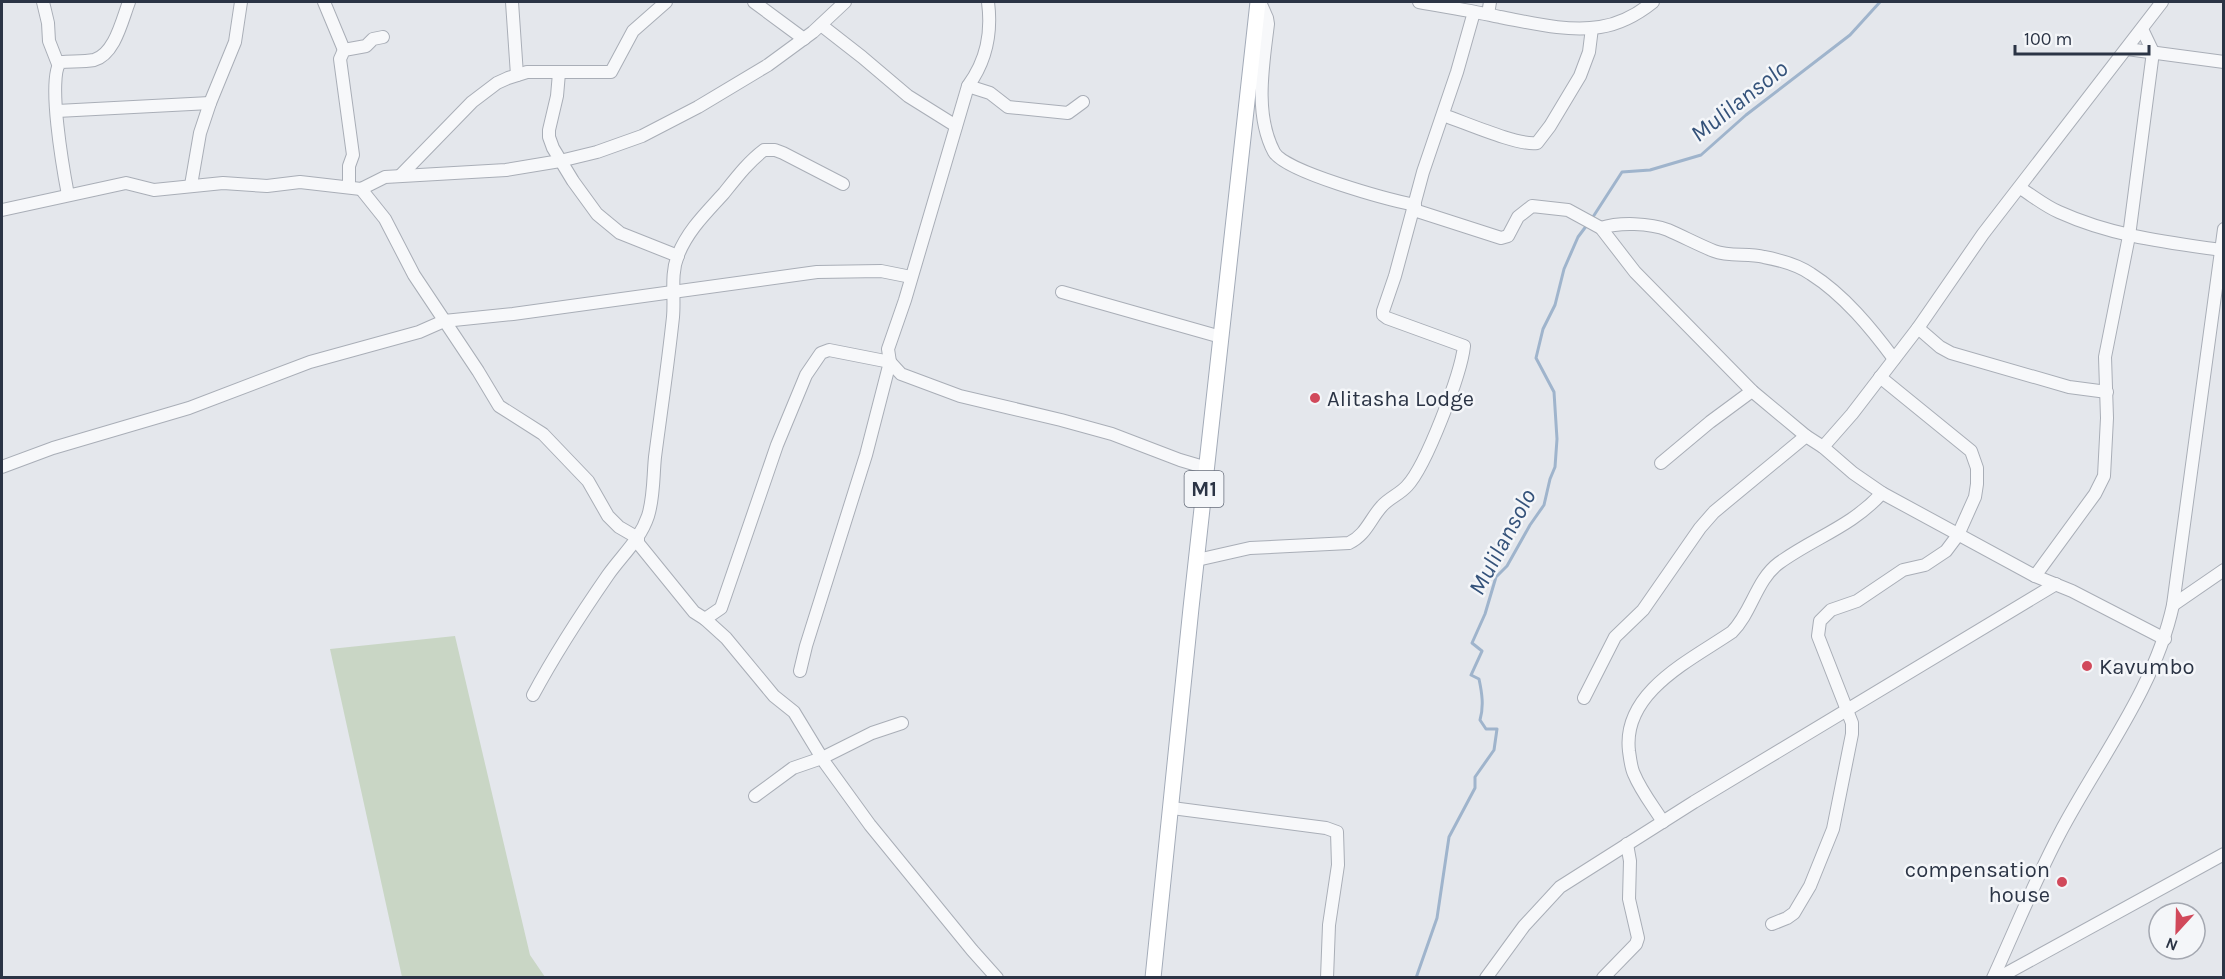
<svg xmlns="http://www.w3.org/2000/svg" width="2225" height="979" font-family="Karla,sans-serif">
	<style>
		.green { fill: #c9d6c5 }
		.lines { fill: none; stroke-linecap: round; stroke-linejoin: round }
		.stream { stroke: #9fb4cc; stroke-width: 3 }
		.minor-casing { stroke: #a9aeb7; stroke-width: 14 }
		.major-casing { stroke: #a3abb8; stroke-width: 17 }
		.minor { stroke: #f7f8fa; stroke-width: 12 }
		.major { stroke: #fff; stroke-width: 15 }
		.poi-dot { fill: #d1495b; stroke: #f4f6f9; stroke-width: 2 }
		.labels { text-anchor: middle; stroke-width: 5; stroke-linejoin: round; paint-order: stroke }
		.shield { fill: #f4f6f9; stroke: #676e7b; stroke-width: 1.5 }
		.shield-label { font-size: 21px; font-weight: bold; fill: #2b3445 }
		.poi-label { font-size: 22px; fill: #2b3445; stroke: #f4f6f9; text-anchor: start }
		.water-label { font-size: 24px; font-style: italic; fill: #34527a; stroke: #f4f6f9 }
	</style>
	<rect width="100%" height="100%" fill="#e4e7ec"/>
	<polygon class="green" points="455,636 530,955 545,977 402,977 330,649"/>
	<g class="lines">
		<g class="stream">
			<polyline points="1591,220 1622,172 1650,170 1701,155 1746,115 1850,35 1880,2"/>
			<path d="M1416,978L1437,918L1449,837L1475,788V777L1494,750L1497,729H1486L1480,720C1484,706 1482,693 1479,679L1471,675L1482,651L1472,643L1485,614L1496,577L1507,566L1530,525L1544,505L1550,479L1555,467L1557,439L1554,392L1536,358L1543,329L1555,305L1564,269L1578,237L1587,225"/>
		</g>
		<g class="minor-casing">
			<g id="minor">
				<polyline points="43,2 48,23 49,41 58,64"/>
				<polyline points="324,2 344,50"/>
				<polyline points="512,2 517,75"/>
				<polyline points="754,2 804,39"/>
				<path d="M1260,2L1267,18L1268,24C1263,65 1254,114 1274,152C1285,172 1390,200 1415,205"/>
				<path d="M1419,2C1446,7 1473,11 1500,17C1532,23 1567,32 1600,27C1620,24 1638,14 1653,2"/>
				<polyline points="1488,14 1490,2"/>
				<polyline points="821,25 862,57 908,96 956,126"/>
				<polyline points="2127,49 2224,62"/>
				<polyline points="559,73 557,96 549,130 549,137 553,148 573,181 597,214 620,233 678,256"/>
				<polyline points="968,86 990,93 1008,107 1068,113 1083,102"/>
				<polyline points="57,111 210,103"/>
				<path d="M1443,115C1464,122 1518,146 1537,143L1550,126L1580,76L1589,52L1592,28"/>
				<polyline points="400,176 472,102 497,83 508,78 527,72 611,72 633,31 666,2"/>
				<polyline points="191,185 200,133 210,103 235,42 241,2"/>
				<polyline points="349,186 349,166 353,155 340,59 344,50 366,46 373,39 383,37"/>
				<path d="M2020,188C2033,196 2045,206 2059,212C2112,236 2165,242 2221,250"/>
				<polyline points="361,189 385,219 414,275 478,371 499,406 543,434 588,481 608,516 619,527 638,538 638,543 694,612 705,619 721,608 777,445 806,375 821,353 829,350 890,362 901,374 960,396 1061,420 1112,434 1180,460 1207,468"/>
				<path d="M68,195C64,174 46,74 61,62C71,61 83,62 94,60C115,54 122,20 129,2"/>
				<polyline points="2,210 126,183 154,190 223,183 267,186 300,182 361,189 385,177 506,170 560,161 597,152 642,136 698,107 768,65 813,32 845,2"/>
				<polyline points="1414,210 1501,238 1508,236 1518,217 1532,206 1568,210 1601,228 1635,272 1752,391 1806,436 1823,447 1853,473 1882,493 2035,576 2072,591 2165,639"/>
				<path d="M1601,228C1619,222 1650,223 1668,230C1684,237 1699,245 1714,251C1729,257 1748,253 1764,257C1780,260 1798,265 1811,274C1844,295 1871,328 1894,359"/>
				<polyline points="1062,292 1221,337"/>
				<polyline points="1918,328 1940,347 1951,353 2069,387 2107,392"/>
				<polyline points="1823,447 1852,414 1918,328 1983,234 2162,2"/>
				<polyline points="1661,463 1710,422 1752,391"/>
				<polyline points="2,467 53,448 189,408 310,362 419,332 444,321 513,314 817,272 881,271 911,277"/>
				<path d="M1197,560L1250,548L1349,543C1366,535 1370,519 1382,506C1389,498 1400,494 1407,486C1426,466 1461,374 1464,346L1387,318L1383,315V311L1395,276L1423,172L1457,72L1474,12"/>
				<polyline points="2035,576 2095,494 2104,476 2107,418 2105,357 2129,236 2153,52 2142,29"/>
				<polyline points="2173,605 2224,570"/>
				<polyline points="705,619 726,638 774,696 794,712 825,763 870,825 972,950 997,978"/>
				<path d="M800,671L806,646L866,455L890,362L888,349L905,300L968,86C987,60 992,33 988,2"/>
				<path d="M533,695C555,654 581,614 608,575C622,555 640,540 648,516C654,497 653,477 655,457C661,411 668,364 673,317C675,296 670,275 678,255C688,230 706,213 724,193C736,178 748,162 764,150H775L783,153L843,184"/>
				<polyline points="1584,698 1615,637 1643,610 1700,528 1714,512 1806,436"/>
				<polyline points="755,796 793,768 822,758 872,733 902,723"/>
				<polyline points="1172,808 1326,828 1337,832 1338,865 1329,925 1327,978"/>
				<path d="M1663,822C1653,806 1641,791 1634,774C1631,768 1630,758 1629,751C1622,692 1691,660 1732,632C1752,612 1756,580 1779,563C1815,537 1851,527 1882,493"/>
				<polyline points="1772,924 1787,918 1794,913 1810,886 1833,829 1852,734 1852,723 1818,636 1820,621 1831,610 1857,601 1903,570 1925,565 1946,551 1958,535 1975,497 1977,484 1977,468 1971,451 1880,377"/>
				<polyline points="1486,978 1524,926 1560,887 1694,802 2056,584"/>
				<polyline points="1603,978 1636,944 1638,938 1629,899 1630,861 1627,844"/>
				<path d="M1993,978C2015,930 2035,880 2060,833C2099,759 2155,688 2173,605L2224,229"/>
				<polyline points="1998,978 2224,854"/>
			</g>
		</g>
		<g class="major-casing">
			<polyline id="major" points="1153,978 1191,608 1258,2"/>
		</g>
		<use href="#minor" class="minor"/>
		<use href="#major" class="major"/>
	</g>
	<g class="poi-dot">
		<circle cx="1315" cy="398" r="6"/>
		<circle cx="2087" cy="666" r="6"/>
		<circle cx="2062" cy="882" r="6"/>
	</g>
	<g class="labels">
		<rect class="shield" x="1184.5" y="471" width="39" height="36" rx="4.5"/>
		<g class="shield-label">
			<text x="1204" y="496">M1</text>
		</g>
		<g class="poi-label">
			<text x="1327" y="406">Alitasha Lodge</text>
			<text x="2099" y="674">Kavumbo</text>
			<text x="2050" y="877" text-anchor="end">compensation<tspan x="2050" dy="25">house</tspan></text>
		</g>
		<g class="water-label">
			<text transform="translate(1739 101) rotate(-38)" y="8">Mulilansolo</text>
			<text transform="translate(1502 542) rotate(-62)" y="8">Mulilansolo</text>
		</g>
	</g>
	<rect width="2225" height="979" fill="none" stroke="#2b3445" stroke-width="6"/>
	<g transform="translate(2177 931) rotate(202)"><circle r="28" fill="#f4f6f9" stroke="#a4a8b1" stroke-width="1.5"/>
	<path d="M0-4.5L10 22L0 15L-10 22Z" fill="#d1495b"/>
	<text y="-9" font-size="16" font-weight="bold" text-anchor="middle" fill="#2b3445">N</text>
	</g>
	<path d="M2015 45v9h134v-9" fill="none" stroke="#2b3445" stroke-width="3"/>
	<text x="2024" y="45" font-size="18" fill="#2b3445" stroke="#f4f6f9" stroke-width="4.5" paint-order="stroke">100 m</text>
</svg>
